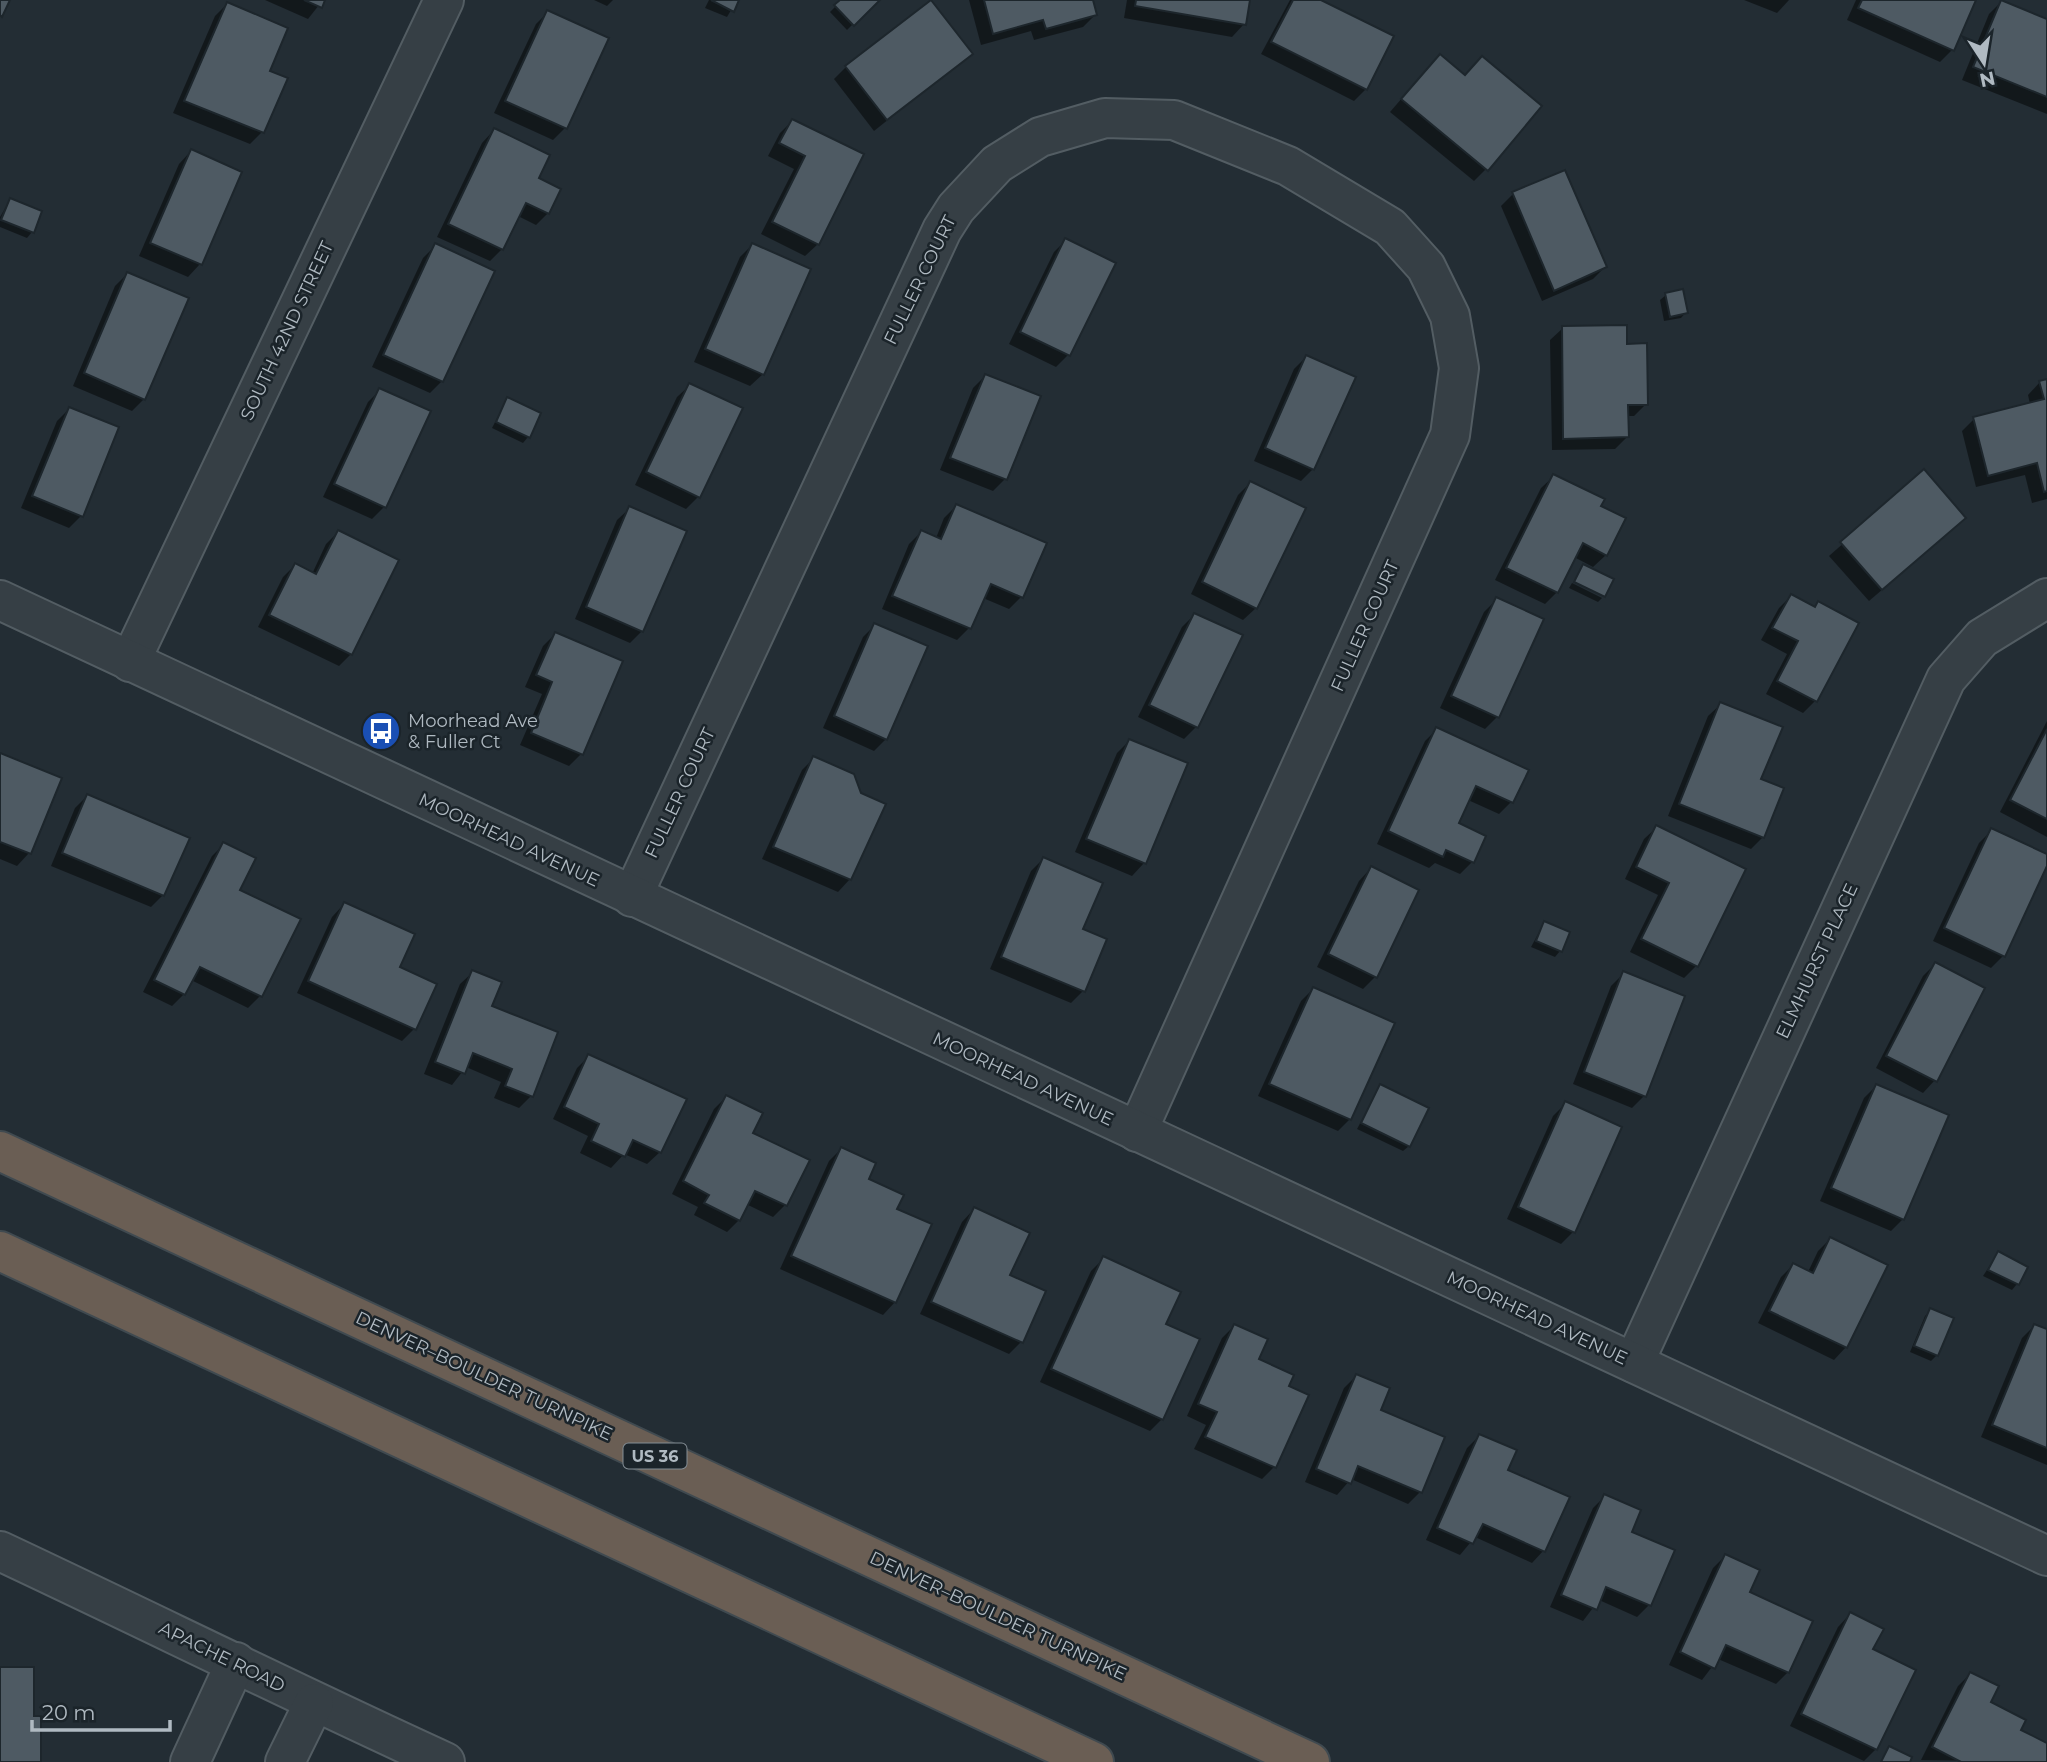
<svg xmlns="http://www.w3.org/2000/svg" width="2047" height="1762" font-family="Montserrat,sans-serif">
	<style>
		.shadow { fill: #0007 }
		.building { fill: #4e5a63; stroke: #1d262c; stroke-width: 2 }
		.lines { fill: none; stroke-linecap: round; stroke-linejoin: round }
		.minor-casing { stroke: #535d63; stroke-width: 42 }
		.tertiary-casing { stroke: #535d63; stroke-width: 42 }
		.motorway-casing { stroke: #404a50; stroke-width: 42 }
		.minor { stroke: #363f45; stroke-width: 38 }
		.tertiary { stroke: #363f45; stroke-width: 38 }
		.motorway { stroke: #6a5e54; stroke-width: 38 }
		.labels { text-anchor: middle; stroke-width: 5; stroke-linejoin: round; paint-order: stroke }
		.shield { fill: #1b242a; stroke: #838d94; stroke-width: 2 }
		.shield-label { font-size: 16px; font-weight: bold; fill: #b0bac2 }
		.street-label { font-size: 18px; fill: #b0bac2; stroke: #1b242a }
		.poi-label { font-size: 18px; fill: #b0bac2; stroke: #1b242a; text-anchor: start }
	</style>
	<rect width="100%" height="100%" fill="#232d34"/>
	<g class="shadow">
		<polygon points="265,0 323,0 308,19"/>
		<polygon points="594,0 613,0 607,6"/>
		<polygon points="709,0 737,0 727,17 705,8"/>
		<polygon points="842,0 877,0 847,30 830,12"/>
		<polygon points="969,0 1091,0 1095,15 1083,27 1034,40 1031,31 981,45"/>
		<polygon points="1127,0 1249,0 1244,24 1232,37 1124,18"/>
		<polygon points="1290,0 1317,0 1366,89 1354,101 1261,54"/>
		<polygon points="1744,0 1789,0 1777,13"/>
		<polygon points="1856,0 1974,0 1952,50 1940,62 1847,20"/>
		<polygon points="2001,2 2047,21 2047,114 1962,80 1989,14"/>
		<polygon points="227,4 262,132 250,144 173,113 215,16"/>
		<polygon points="548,12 565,128 553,140 494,113 536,24"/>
		<polygon points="970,54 874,131 834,79 846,67"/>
		<polygon points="1428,68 1486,169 1474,181 1390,112"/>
		<polygon points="792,121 862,155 818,244 805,256 761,234 794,169 768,156 780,133"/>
		<polygon points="494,130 537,179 548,213 536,225 518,216 502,249 490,261 437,237 482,143"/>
		<polygon points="191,151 240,172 200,264 188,277 139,256 179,164"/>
		<polygon points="1513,194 1605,267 1593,279 1542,301 1501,206"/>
		<polygon points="10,200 32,232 27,238 0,227 0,217"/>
		<polygon points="1066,240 1068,355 1056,367 1009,344 1054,252"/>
		<polygon points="752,245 763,374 750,386 694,362 740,257"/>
		<polygon points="435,246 442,381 430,393 372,367 423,258"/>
		<polygon points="127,274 144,399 132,411 73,386 115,286"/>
		<polygon points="1666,295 1686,312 1681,318 1664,321 1660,300"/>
		<polygon points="1563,328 1625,346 1646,404 1634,416 1627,416 1627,437 1615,449 1552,450 1550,340"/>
		<polygon points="1306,357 1313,469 1301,481 1254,461 1294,369"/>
		<polygon points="985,376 1005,479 993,491 940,470 973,388"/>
		<polygon points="2047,381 2047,499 2032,503 2025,475 1976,487 1962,431 1974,419 2030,404 2028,395 2040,382"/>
		<polygon points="690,385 698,497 686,509 635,485 677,397"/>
		<polygon points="380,390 428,412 384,507 372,519 323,497 368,402"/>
		<polygon points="507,399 528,437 523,443 492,428"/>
		<polygon points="69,409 81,516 69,528 21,508 57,421"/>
		<polygon points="1924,472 1952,530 1869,601 1829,556"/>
		<polygon points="1554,476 1598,507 1606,555 1593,567 1574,557 1557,592 1545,604 1495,580 1541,488"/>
		<polygon points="1250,483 1256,608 1243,620 1191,594 1238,495"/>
		<polygon points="956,506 1021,597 1009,609 983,598 969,628 957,640 882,609 909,544 921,532 936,538 944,518"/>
		<polygon points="630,508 642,631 630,643 575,619 617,520"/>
		<polygon points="338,532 351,654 339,666 258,627 283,577 295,565 312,574 326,544"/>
		<polygon points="1572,583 1602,598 1598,602 1569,588"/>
		<polygon points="1791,596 1815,701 1803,713 1766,694 1787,654 1761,640 1779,608"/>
		<polygon points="1497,599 1542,620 1497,717 1485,729 1440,708 1484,612"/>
		<polygon points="1194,615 1196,727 1184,739 1138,717 1182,627"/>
		<polygon points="875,625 886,739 874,751 823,728 863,637"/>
		<polygon points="555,634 621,662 581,754 569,766 520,745 542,694 525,687 543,646"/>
		<polygon points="1721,704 1759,780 1763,837 1751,849 1668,816 1708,716"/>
		<polygon points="2047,721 2047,837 2000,812"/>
		<polygon points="1437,729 1511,802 1499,814 1468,800 1457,824 1472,862 1460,874 1435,863 1429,868 1377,844 1425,741"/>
		<polygon points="1129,741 1186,764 1144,863 1132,876 1075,852 1117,753"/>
		<polygon points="0,755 59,779 29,853 17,866 0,859"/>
		<polygon points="814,758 850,879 838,892 762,859 802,770"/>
		<polygon points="87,796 163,895 151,907 51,866 75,808"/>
		<polygon points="1657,827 1743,870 1696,966 1684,978 1630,952 1658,895 1625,879 1644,839"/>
		<polygon points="1991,831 2047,856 2047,861 2003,956 1991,968 1933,941 1979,843"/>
		<polygon points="224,844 260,996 248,1008 191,980 184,994 172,1006 143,992 212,856"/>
		<polygon points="1043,859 1081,930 1083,991 1071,1003 990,969 1031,871"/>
		<polygon points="1371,868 1375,977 1363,989 1317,967 1359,881"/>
		<polygon points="344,904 398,968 414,1029 402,1041 297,993 332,917"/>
		<polygon points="1544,923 1560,951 1555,957 1531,947"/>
		<polygon points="1935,964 1935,1080 1923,1093 1876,1068 1923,976"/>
		<polygon points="473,972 531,1096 519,1108 494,1098 501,1082 466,1067 452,1085 424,1074 460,984"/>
		<polygon points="1624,973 1644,1096 1632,1108 1573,1084 1611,986"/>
		<polygon points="1313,989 1350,1119 1338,1131 1258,1096 1301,1001"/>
		<polygon points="589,1056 660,1152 647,1164 624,1154 611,1168 580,1153 588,1136 553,1119 577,1068"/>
		<polygon points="1380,1086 1409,1146 1403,1151 1357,1129"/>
		<polygon points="1876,1086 1903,1219 1891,1231 1820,1201 1864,1098"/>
		<polygon points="726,1097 751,1133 785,1205 773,1217 746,1204 739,1220 727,1232 694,1215 698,1207 672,1194 714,1109"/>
		<polygon points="1565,1104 1573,1232 1561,1244 1507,1219 1553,1116"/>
		<polygon points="841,1149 895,1209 895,1302 883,1315 780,1269 829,1161"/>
		<polygon points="974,1209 1008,1276 1021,1342 1009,1354 920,1314 962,1222"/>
		<polygon points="1830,1239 1885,1266 1846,1347 1834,1360 1758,1323 1781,1277 1793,1265 1808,1272 1818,1251"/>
		<polygon points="1998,1253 2017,1284 2012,1290 1983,1276"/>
		<polygon points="1103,1259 1164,1325 1162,1419 1150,1431 1040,1382 1091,1271"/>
		<polygon points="1931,1310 1937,1355 1931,1361 1910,1352 1925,1316"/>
		<polygon points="1234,1326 1256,1360 1286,1387 1306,1396 1274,1467 1262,1479 1194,1449 1206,1425 1187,1416 1222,1338"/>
		<polygon points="2034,1326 2047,1331 2047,1465 1981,1437 2022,1338"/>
		<polygon points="1356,1376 1420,1492 1408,1504 1351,1479 1337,1495 1305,1482 1344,1388"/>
		<polygon points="1479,1436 1505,1471 1544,1550 1532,1563 1475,1537 1460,1555 1426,1540 1467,1448"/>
		<polygon points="1605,1496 1630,1533 1649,1605 1637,1617 1599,1600 1583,1621 1550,1607 1593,1508"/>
		<polygon points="1725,1556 1788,1672 1776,1684 1718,1659 1702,1680 1669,1665 1713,1568"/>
		<polygon points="1850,1614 1876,1749 1864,1761 1790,1726 1838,1627"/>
		<polygon points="1970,1674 1989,1702 2019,1731 2047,1745 2047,1762 1921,1760 1958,1686"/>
	</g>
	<g class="building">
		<polygon points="0,0 10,0 2,17 0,15"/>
		<polygon points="304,0 325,0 322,8"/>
		<polygon points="711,0 739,0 734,12"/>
		<polygon points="840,0 880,0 854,26 834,5"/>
		<polygon points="931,0 973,54 887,120 845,66"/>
		<polygon points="984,0 1093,0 1097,15 1046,29 1043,20 993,34"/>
		<polygon points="1136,0 1250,0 1246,25 1135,6"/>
		<polygon points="1293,0 1321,0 1394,36 1367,90 1271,42"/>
		<polygon points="1862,0 1976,0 1954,51 1858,8"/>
		<polygon points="2001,0 2047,19 2047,97 1973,67"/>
		<polygon points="227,2 288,28 270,71 288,78 264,133 184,101"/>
		<polygon points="547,10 609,38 567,129 505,101"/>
		<polygon points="1440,54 1465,75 1482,56 1542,106 1488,171 1401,99"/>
		<polygon points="792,119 864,154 819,245 772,222 805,156 779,143"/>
		<polygon points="494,128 550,155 539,178 561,189 549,214 526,203 503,250 448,224"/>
		<polygon points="191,149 242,172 202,265 150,243"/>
		<polygon points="1565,170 1607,267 1554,291 1512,192"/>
		<polygon points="10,198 42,211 34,233 1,220"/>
		<polygon points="1065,238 1116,263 1070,356 1020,332"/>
		<polygon points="435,243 495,271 443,382 383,355"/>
		<polygon points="752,243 811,269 764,375 705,349"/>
		<polygon points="127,272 189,298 145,400 84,373"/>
		<polygon points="1683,289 1688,313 1670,317 1665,293"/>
		<polygon points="1627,325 1627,344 1647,343 1648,405 1628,405 1629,437 1563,439 1562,326"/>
		<polygon points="1306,355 1356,377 1314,470 1265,448"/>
		<polygon points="985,374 1041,396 1007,480 950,458"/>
		<polygon points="2047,379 2047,491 2044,492 2037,463 1988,476 1973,417 2044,399 2039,381"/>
		<polygon points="689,383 743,408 700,498 646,472"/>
		<polygon points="379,388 431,411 386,508 334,484"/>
		<polygon points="507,397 541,413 530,438 496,422"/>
		<polygon points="69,407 119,427 83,517 32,496"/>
		<polygon points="1924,469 1966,518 1882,590 1840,542"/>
		<polygon points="1553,474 1605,499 1601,506 1626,518 1607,556 1583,543 1558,593 1506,568"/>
		<polygon points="1250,481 1306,508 1257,609 1202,582"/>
		<polygon points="956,504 1047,543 1023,598 991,584 971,629 892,596 921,530 941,539"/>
		<polygon points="629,506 687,531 643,632 586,607"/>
		<polygon points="338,530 399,560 352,655 269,615 295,563 316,574"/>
		<polygon points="1583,564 1614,579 1605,597 1574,582"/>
		<polygon points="1791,594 1815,607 1818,601 1859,623 1817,702 1777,681 1798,641 1772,628"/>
		<polygon points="1496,597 1544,619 1499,718 1451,696"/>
		<polygon points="1194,613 1243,635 1198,728 1149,705"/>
		<polygon points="874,623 928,646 887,740 834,716"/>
		<polygon points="555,632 623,661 583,755 531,733 552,682 536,675"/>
		<polygon points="1720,702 1783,727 1761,779 1784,788 1764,838 1679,804"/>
		<polygon points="1436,727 1529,770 1513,803 1476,786 1459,823 1486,836 1474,863 1446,850 1443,857 1388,831"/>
		<polygon points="2047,729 2047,819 2010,800"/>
		<polygon points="1129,739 1188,763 1146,864 1086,839"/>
		<polygon points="0,753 62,778 31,854 0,842"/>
		<polygon points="813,756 854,774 861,793 886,804 851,880 773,847"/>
		<polygon points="87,794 190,838 164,896 62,853"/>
		<polygon points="1656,825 1746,869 1698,967 1641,939 1669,883 1636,867"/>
		<polygon points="1991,828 2047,854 2047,866 2005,957 1944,928"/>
		<polygon points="223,842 256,858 240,890 301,919 262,997 200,967 185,995 154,980"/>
		<polygon points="1043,857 1103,883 1083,929 1107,939 1085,992 1001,957"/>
		<polygon points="1371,866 1419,890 1377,978 1328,954"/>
		<polygon points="344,902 415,934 400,967 437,984 416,1030 308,981"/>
		<polygon points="1544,921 1570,932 1562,952 1536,941"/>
		<polygon points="1935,962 1985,988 1937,1082 1886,1056"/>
		<polygon points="472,970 502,982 492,1006 558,1032 533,1097 505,1086 512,1069 473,1053 465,1074 435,1062"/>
		<polygon points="1623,971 1685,996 1646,1097 1584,1072"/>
		<polygon points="1313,987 1395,1023 1351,1120 1269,1084"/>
		<polygon points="588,1054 687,1099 661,1153 633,1140 625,1157 591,1141 599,1124 564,1107"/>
		<polygon points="1380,1084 1429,1108 1410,1147 1361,1123"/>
		<polygon points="1876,1084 1949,1115 1904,1220 1831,1188"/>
		<polygon points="726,1095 763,1113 753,1133 810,1160 787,1206 755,1191 740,1221 704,1203 709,1195 683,1181"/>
		<polygon points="1565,1101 1622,1127 1575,1233 1518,1207"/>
		<polygon points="841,1147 876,1163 869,1179 904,1195 897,1209 932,1224 896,1303 791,1256"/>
		<polygon points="974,1207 1030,1233 1010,1275 1046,1291 1023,1343 931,1302"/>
		<polygon points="1830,1237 1888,1265 1847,1348 1769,1311 1793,1263 1813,1273"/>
		<polygon points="1998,1251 2028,1267 2019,1285 1988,1270"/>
		<polygon points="1103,1256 1181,1292 1166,1324 1200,1339 1163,1420 1051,1369"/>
		<polygon points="1930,1308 1954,1318 1938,1356 1914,1346"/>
		<polygon points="1234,1324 1268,1339 1259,1359 1294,1375 1289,1386 1309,1395 1276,1468 1205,1437 1217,1412 1198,1404"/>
		<polygon points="2034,1324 2047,1329 2047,1448 1992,1425"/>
		<polygon points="1356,1374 1390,1388 1381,1410 1445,1437 1422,1493 1358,1466 1351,1484 1316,1469"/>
		<polygon points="1479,1434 1517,1450 1508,1470 1570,1497 1545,1552 1483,1524 1473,1544 1437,1528"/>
		<polygon points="1604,1494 1641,1510 1632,1532 1675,1550 1651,1606 1606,1587 1597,1610 1561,1595"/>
		<polygon points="1725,1554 1760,1570 1750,1592 1813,1621 1789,1673 1726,1645 1715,1669 1680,1652"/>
		<polygon points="1850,1612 1884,1629 1873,1649 1916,1670 1877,1750 1801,1714"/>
		<polygon points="0,1667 34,1667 34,1716 41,1716 41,1762 0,1762"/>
		<polygon points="1970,1672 1999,1686 1991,1702 2026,1720 2021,1730 2047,1743 2047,1762 1961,1762 1932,1747"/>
		<polygon points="1889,1746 1912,1757 1910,1762 1881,1762"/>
	</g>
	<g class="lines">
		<g class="minor-casing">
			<g id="minor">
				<polyline points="130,662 444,0"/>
				<polyline points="632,897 942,230 956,208 997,164 1040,137 1105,118 1174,120 1288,166 1390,227 1426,267 1450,316 1459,368 1450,435 1137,1132"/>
				<polyline points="1634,1363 1946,679 1982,638 2047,598"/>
				<path d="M0,1551C149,1621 296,1694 445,1762"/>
				<polyline points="190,1762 236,1662"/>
				<polyline points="285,1762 314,1703"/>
			</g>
		</g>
		<g class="tertiary-casing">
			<polyline id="tertiary" points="0,600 2047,1556"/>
		</g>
		<g class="motorway-casing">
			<g id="motorway">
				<polyline points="0,1151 1310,1762"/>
				<polyline points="0,1251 1094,1762"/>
			</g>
		</g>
		<use href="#minor" class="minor"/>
		<use href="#tertiary" class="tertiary"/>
		<use href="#motorway" class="motorway"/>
	</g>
	<defs>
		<g id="bus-disc" transform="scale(2.0125)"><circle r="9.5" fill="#1a4fb4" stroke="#1b242a"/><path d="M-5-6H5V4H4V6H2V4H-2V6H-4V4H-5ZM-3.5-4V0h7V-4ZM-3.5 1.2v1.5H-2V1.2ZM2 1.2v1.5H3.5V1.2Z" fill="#fff"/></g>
	</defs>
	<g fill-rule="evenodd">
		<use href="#bus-disc" x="381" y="731"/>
	</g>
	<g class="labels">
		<rect class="shield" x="623.5" y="1443.5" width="63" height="25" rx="5"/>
		<g class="shield-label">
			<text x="655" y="1462">US 36</text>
		</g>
		<g class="street-label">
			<text transform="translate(920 280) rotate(-64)" y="6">FULLER COURT</text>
			<text transform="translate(287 331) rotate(-65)" y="6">SOUTH 42ND STREET</text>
			<text transform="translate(1365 626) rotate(-66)" y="6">FULLER COURT</text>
			<text transform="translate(680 793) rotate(-65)" y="6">FULLER COURT</text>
			<text transform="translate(509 840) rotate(25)" y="6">MOORHEAD AVENUE</text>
			<text transform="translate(1817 961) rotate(-65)" y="6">ELMHURST PLACE</text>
			<text transform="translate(1023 1079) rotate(25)" y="6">MOORHEAD AVENUE</text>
			<text transform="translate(1537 1318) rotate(25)" y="6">MOORHEAD AVENUE</text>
			<text transform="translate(484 1376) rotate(25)" y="6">DENVER–BOULDER TURNPIKE</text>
			<text transform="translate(998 1616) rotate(25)" y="6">DENVER–BOULDER TURNPIKE</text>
			<text transform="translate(222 1657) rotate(26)" y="6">APACHE ROAD</text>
		</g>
		<g class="poi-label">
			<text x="408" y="727">Moorhead Ave<tspan x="408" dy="21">&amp; Fuller Ct</tspan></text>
		</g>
	</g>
	<g transform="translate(1984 63) rotate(168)" stroke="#1b242a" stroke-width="5" paint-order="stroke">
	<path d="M0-5L12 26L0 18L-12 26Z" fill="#b0bac2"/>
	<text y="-10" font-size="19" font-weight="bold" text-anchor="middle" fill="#b0bac2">N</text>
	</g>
	<path d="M32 1720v10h138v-10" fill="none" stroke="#b0bac2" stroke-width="3.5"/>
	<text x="42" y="1720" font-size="21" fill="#b0bac2" stroke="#1b242a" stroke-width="5" paint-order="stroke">20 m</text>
</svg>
